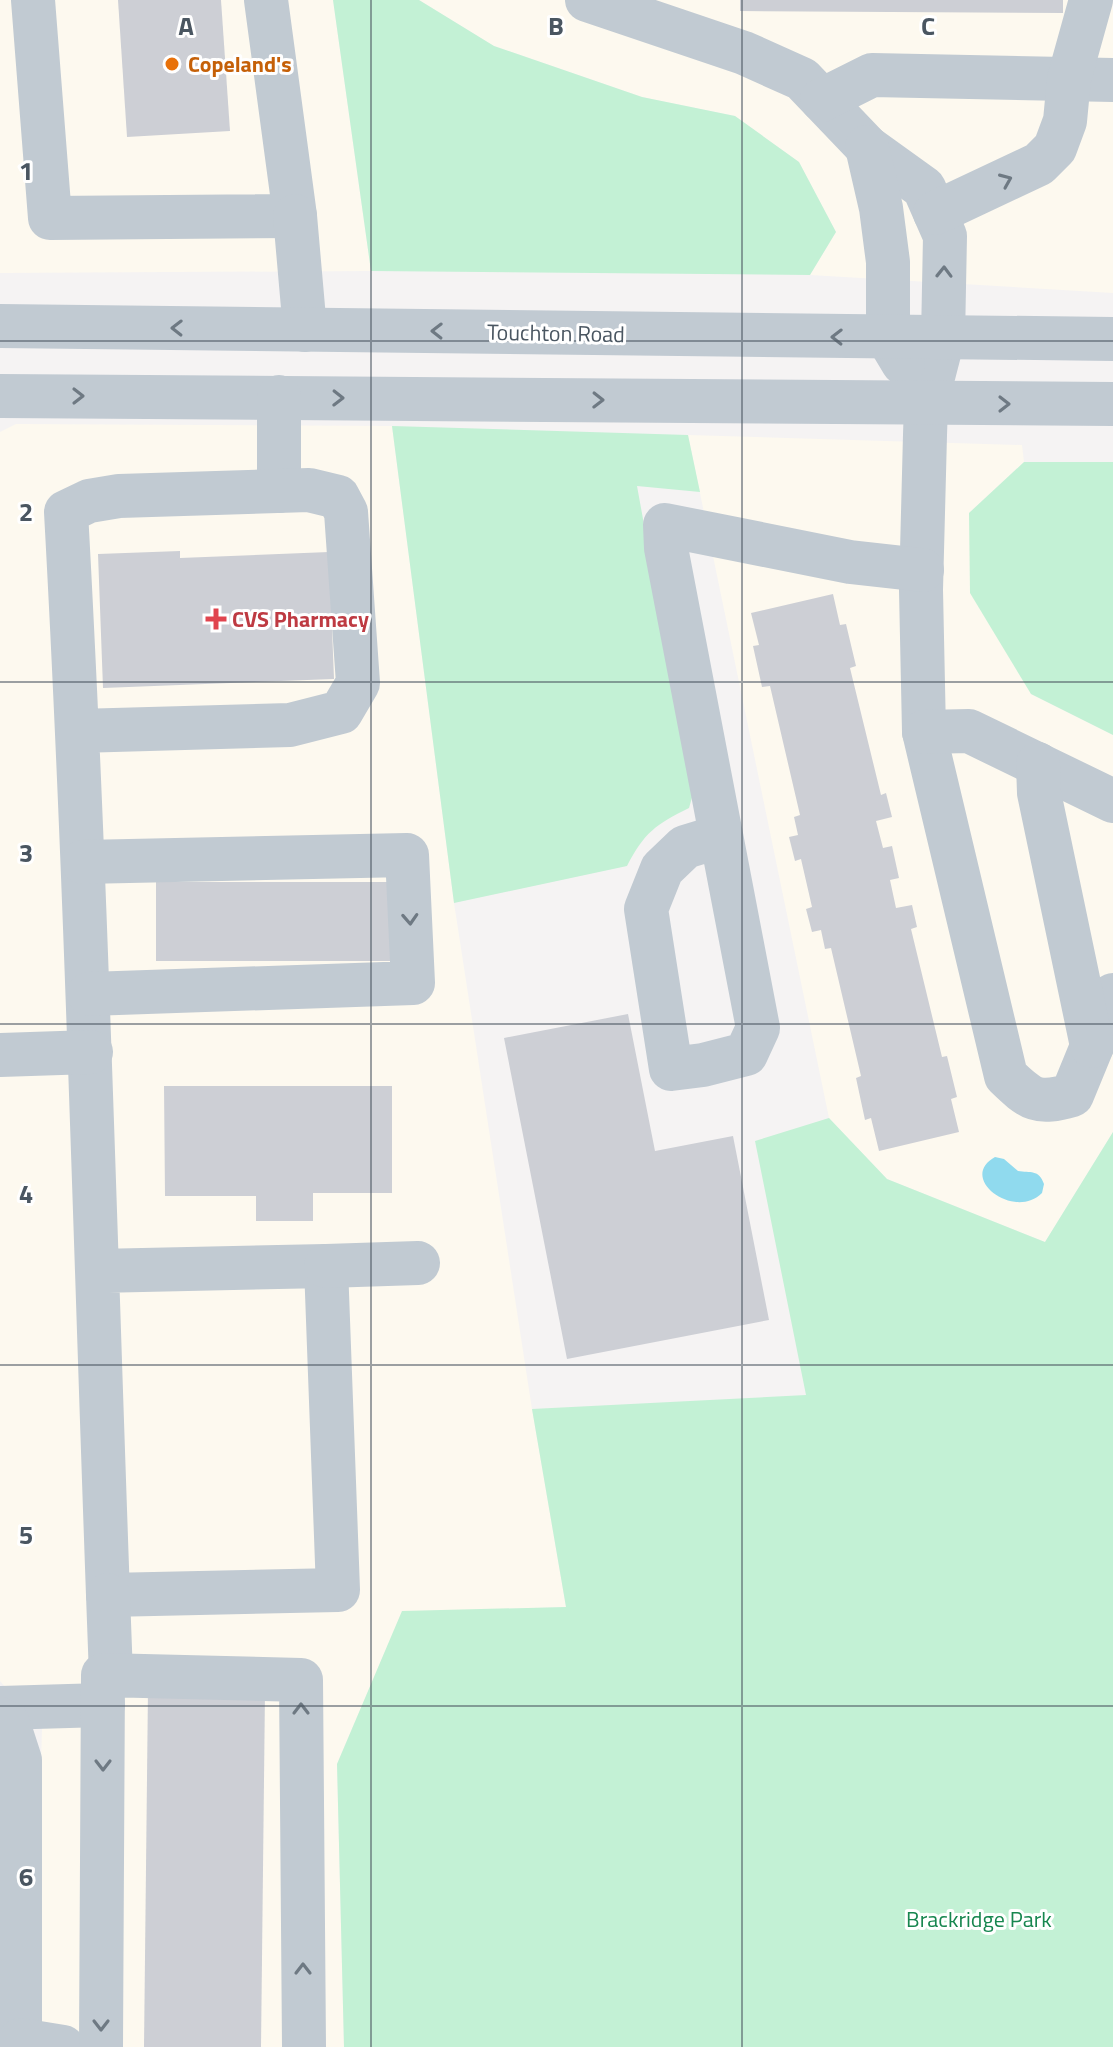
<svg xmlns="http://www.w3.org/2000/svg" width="1113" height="2047" font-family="'Titillium Web',sans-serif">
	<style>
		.commercial { fill: #fdf9ef }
		.green { fill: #c3f1d5 }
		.water { fill: #90daee }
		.building { fill: #cdcfd5 }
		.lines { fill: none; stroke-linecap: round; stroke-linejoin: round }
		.minor { stroke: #c1cad2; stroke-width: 44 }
		.oneway { stroke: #6e7983 }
		.grid { fill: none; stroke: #4a5661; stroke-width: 2; stroke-opacity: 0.55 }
		.food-dot { fill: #e8710a; stroke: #fff; stroke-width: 3 }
		.health-dot { fill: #e0444e; stroke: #fff; stroke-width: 3 }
		.labels { text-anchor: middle; stroke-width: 6; stroke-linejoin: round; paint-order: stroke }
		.food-label { font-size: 22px; font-weight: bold; fill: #c56008; stroke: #fff; text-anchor: start }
		.street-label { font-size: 22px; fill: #4a5661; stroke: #fff }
		.health-label { font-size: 22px; font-weight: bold; fill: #be3a42; stroke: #fff; text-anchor: start }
		.park-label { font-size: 22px; fill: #17864f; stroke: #fff }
		.grid-label { font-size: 26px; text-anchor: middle; font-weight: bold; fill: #4a5661; stroke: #fff; stroke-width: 6; stroke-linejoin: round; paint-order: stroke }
	</style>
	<rect width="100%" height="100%" fill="#f5f3f3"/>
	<g class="commercial">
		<polygon points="0,0 333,0 371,271 0,273"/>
		<polygon points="419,0 1113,0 1113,293 810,275 836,232 799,162 735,116 642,97 494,46"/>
		<polygon points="16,424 392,426 454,903 532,1409 566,1607 402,1612 337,1764 344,2047 33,2047 42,1729 0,1681 0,432"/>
		<polygon points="688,435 1022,445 1024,462 969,513 1031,694 1113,735 1113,1132 1045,1242 887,1179 829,1118"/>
	</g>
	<g class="green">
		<polygon points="333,0 419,0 494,46 642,97 735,116 799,162 836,232 810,275 371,271"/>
		<path d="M392,426L688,435L700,492L637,486L693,794L689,808C656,824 644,833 627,866L454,903Z"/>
		<polygon points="1024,462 1113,462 1113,735 1031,694 970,593 969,513"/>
		<polygon points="829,1118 887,1179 1045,1242 1113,1132 1113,2047 344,2047 337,1764 402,1611 566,1607 532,1409 806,1395 755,1141"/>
	</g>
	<path class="water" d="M995,1157L1004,1159L1018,1171C1030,1173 1039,1169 1044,1184L1042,1193C1014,1221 957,1178 995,1157Z"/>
	<g class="building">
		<polygon points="118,0 221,0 230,131 127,137"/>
		<polygon points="740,0 1063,0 1063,13 740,11"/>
		<polygon points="180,551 180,558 329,552 334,679 103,688 98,554"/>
		<polygon points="833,594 840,625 846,624 856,666 850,668 881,795 886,793 892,817 876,821 883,848 892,846 899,878 890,880 896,908 912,905 917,927 911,929 942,1057 947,1056 957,1097 951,1099 959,1132 879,1151 871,1118 865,1120 856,1078 861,1076 831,948 825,949 821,930 812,932 806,909 812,907 801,859 795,861 789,837 798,835 794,817 800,815 770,686 762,687 753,646 759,645 751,613"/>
		<rect x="156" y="882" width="237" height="79"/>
		<polygon points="628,1014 655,1151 733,1136 769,1320 567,1359 504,1038"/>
		<polygon points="164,1086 392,1086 392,1193 313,1193 313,1221 256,1221 256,1196 165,1196"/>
		<polygon points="148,1689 265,1691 261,2047 144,2047"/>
	</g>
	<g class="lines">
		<g class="minor">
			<polyline points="33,0 50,218 295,216 266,0"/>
			<path d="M587,0L744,53L802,79L867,147L924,188L945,236L943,338L926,404L925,435L921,590L924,732L1006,1076C1031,1100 1037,1105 1072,1095L1113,995"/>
			<polyline points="822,100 872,75 1113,80"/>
			<polyline points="867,147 881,208 888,262 888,338 903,363"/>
			<polyline points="935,213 1039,164 1055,148 1065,121 1069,79 1091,0"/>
			<polyline points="295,216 305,330"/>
			<polyline points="0,326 1113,339"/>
			<polyline points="0,396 1113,404"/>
			<polyline points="279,397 279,491"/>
			<path d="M78,731L290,725L341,712L358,683L346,512L338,497L309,490L119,496L89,501L66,512C86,873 95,1234 108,1595L338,1590L326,1266L97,1271"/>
			<polyline points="924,732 969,731 1113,801"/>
			<polyline points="1038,764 1039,793 1092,1046"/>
			<polyline points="721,836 685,847 662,869 646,909 671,1069 703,1065 746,1054 758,1028 666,548 665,525 850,562 922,570"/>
			<polyline points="83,862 407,855 413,983 89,994"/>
			<polyline points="0,1055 91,1052"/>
			<polyline points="326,1266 418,1263"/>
			<polyline points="108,1595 111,1676"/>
			<polyline points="0,1708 103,1705"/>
			<polyline points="0,1719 8,1723 20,1760 20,2047"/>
			<polyline points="20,2040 63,2047"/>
			<polyline points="101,2047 103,1675 301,1680 304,2047"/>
		</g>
	</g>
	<defs><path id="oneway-chevron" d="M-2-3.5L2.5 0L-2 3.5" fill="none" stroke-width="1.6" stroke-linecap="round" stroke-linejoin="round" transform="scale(2)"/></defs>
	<g class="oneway">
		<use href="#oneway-chevron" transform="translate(1006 180) rotate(-23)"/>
		<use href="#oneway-chevron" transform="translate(944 272) rotate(-89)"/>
		<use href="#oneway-chevron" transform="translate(177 328) rotate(-179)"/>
		<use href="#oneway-chevron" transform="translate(437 331) rotate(-179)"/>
		<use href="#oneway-chevron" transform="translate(837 337) rotate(-179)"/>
		<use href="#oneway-chevron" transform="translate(78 396)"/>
		<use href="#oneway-chevron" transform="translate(338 398) rotate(1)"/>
		<use href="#oneway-chevron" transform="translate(598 400) rotate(1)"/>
		<use href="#oneway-chevron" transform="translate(1004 404)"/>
		<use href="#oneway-chevron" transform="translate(410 919) rotate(87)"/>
		<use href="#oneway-chevron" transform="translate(301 1709) rotate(-90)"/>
		<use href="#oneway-chevron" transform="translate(103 1765) rotate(90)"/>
		<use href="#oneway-chevron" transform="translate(303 1969) rotate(-90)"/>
		<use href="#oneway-chevron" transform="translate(101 2025) rotate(90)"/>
	</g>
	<path class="grid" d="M371,0V2047M742,0V2047M0,341H1113M0,682H1113M0,1024H1113M0,1365H1113M0,1706H1113"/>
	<circle class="food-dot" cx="172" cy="64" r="8"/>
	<path class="health-dot" d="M212 607h8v8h8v8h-8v8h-8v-8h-8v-8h8z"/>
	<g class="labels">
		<g class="food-label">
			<text x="188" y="72">Copeland's</text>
		</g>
		<g class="street-label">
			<text transform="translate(556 333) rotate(1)" y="8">Touchton Road</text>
		</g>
		<g class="health-label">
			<text x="232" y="627">CVS Pharmacy</text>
		</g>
		<g class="park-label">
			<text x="979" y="1927">Brackridge Park</text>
		</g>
	</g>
	<g class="grid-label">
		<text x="186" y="35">A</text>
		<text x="556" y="35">B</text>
		<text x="928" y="35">C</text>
		<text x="26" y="180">1</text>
		<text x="26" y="521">2</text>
		<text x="26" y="862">3</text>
		<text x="26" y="1203">4</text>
		<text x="26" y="1544">5</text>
		<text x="26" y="1886">6</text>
	</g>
</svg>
